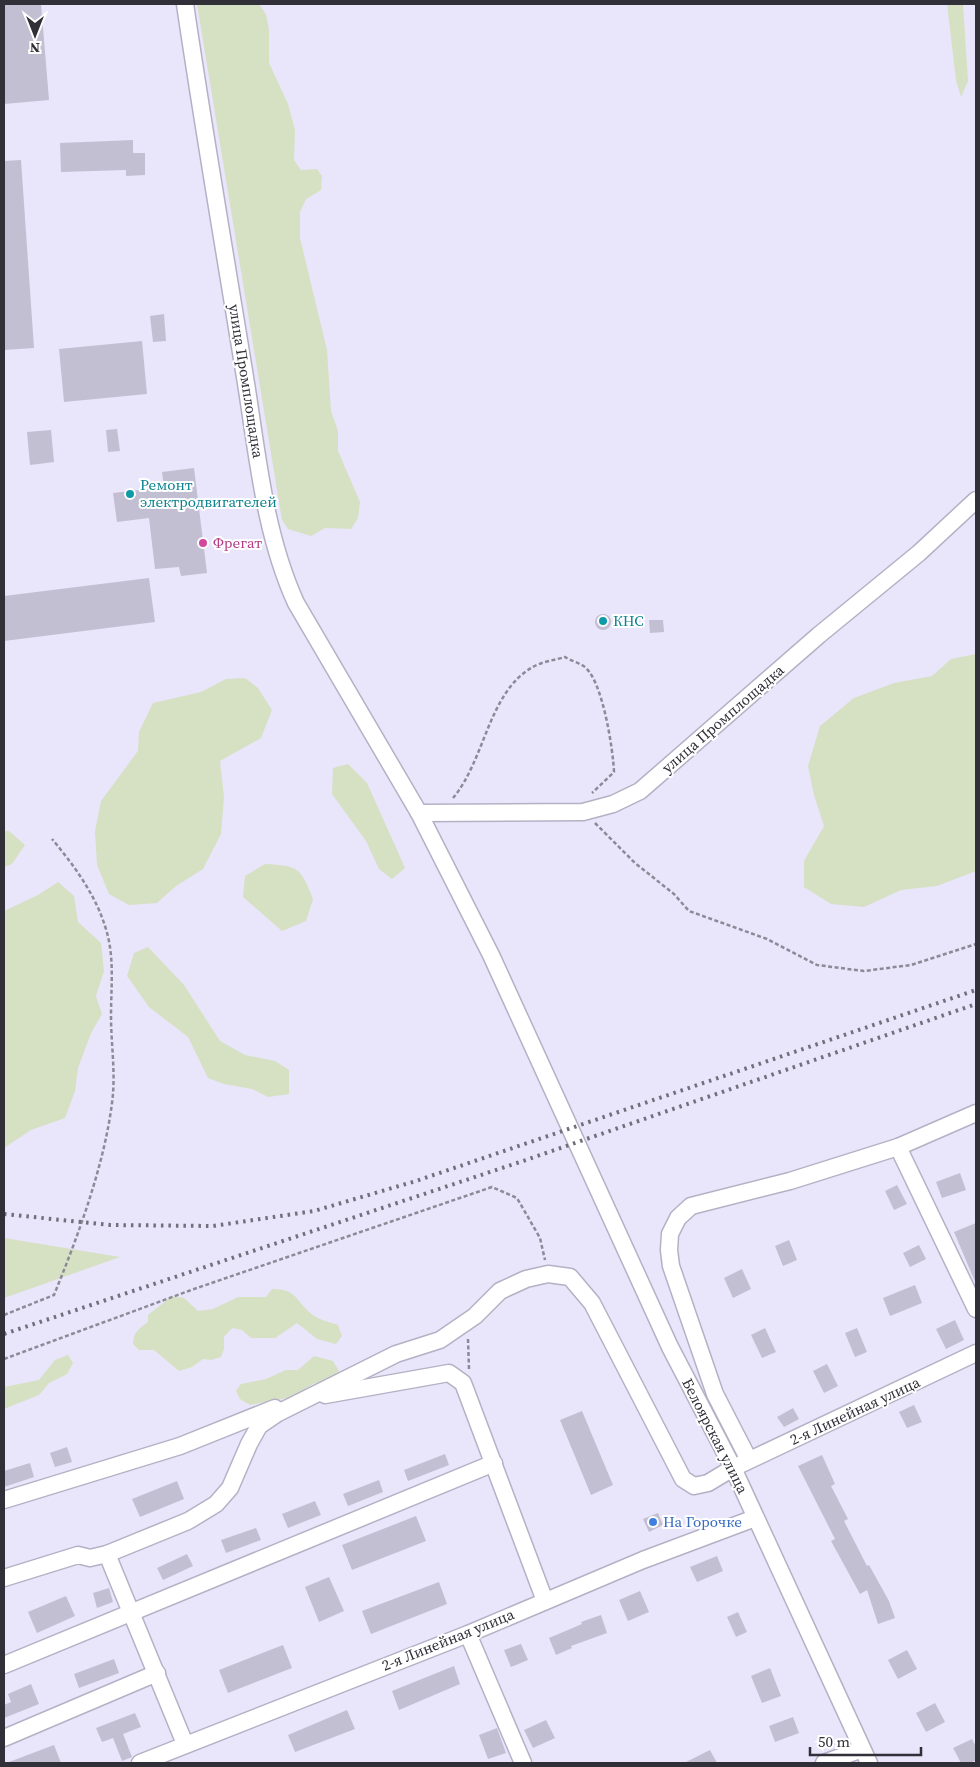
<svg xmlns="http://www.w3.org/2000/svg" width="980" height="1767" font-family="'Source Serif 4',serif">
	<style>
		.green { fill: #d6e1c3 }
		.building { fill: #c3bfd3 }
		.lines { fill: none; stroke-linecap: round; stroke-linejoin: round }
		.minor-casing { stroke: #b5b1c5; stroke-width: 19 }
		.path { stroke: #8d8a98; stroke-width: 2.5; stroke-dasharray: 4 2.5; stroke-linecap: butt }
		.minor { stroke: #fff; stroke-width: 16 }
		.rail { stroke: #716f7b; stroke-width: 4; stroke-dasharray: 2.5 5; stroke-linecap: butt }
		.culture-dot { fill: #0f9aa8; stroke: #fff; stroke-width: 2 }
		.hotel-dot { fill: #d1479c; stroke: #fff; stroke-width: 2 }
		.shop-dot { fill: #3f7fe0; stroke: #fff; stroke-width: 2 }
		.labels { text-anchor: middle; stroke-width: 4; stroke-linejoin: round; paint-order: stroke }
		.street-label { font-size: 15px; fill: #312f37; stroke: #fff }
		.culture-label { font-size: 15px; fill: #0d838f; stroke: #fff; text-anchor: start }
		.hotel-label { font-size: 15px; fill: #b23c85; stroke: #fff; text-anchor: start }
		.shop-label { font-size: 15px; fill: #366cbe; stroke: #fff; text-anchor: start }
	</style>
	<rect width="100%" height="100%" fill="#e9e5fa"/>
	<g class="green">
		<polygon points="197,4 259,4 266,14 269,29 269,63 288,104 295,130 294,160 301,170 317,169 322,176 321,190 306,199 300,212 300,238 327,350 331,411 338,431 338,451 360,502 358,518 351,529 325,528 311,536 288,529 282,520"/>
		<polygon points="947,4 963,4 968,81 961,97 956,80"/>
		<polygon points="976,654 976,871 937,886 901,890 864,907 831,904 804,887 804,861 824,826 814,795 808,766 820,726 854,698 894,683 932,676 951,659"/>
		<polygon points="245,678 258,688 272,710 261,738 220,761 224,797 221,834 203,869 176,886 157,903 129,905 109,894 97,865 95,831 101,801 138,751 139,732 153,703 201,692 226,679"/>
		<polygon points="348,764 367,783 405,868 392,879 379,869 366,841 332,794 333,768"/>
		<polygon points="4,831 9,831 25,845 12,864 4,867"/>
		<path d="M265,864C299,866 300,867 313,899L306,921L282,931L243,897L245,876Z"/>
		<polygon points="58,882 74,896 78,922 101,943 104,971 96,996 102,1014 91,1033 78,1068 75,1091 65,1118 31,1130 4,1148 4,911 38,895"/>
		<polygon points="148,947 184,985 220,1041 245,1055 275,1061 289,1070 289,1094 268,1097 252,1089 224,1084 208,1078 188,1037 149,1007 127,976 134,953"/>
		<polygon points="4,1238 120,1257 4,1298"/>
		<path d="M272,1289C296,1290 293,1296 308,1311C316,1319 328,1322 338,1325L342,1336L336,1344L317,1339L297,1323L275,1338H251L242,1330L232,1328L224,1337V1349L221,1357L211,1360L203,1359L192,1367L179,1371L154,1350H139L133,1344C133,1333 139,1328 148,1322V1315L172,1296L184,1298L198,1311L213,1309L238,1297H266Z"/>
		<polygon points="68,1355 73,1363 67,1374 49,1383 39,1395 4,1409 4,1387 39,1380 55,1360"/>
		<polygon points="314,1356 333,1361 339,1371 329,1380 313,1384 292,1397 250,1405 240,1399 236,1391 241,1384 266,1379 286,1370 298,1370"/>
	</g>
	<g class="building">
		<polygon points="4,4 41,4 49,100 4,104"/>
		<polygon points="133,140 133,153 145,153 145,175 126,176 126,170 61,172 60,143"/>
		<polygon points="21,160 34,348 4,350 4,161"/>
		<polygon points="164,314 166,341 153,342 150,316"/>
		<polygon points="142,341 147,394 64,402 59,349"/>
		<polygon points="117,429 120,451 108,452 106,430"/>
		<polygon points="51,430 54,462 30,465 27,432"/>
		<polygon points="194,468 207,573 181,576 179,567 155,569 149,518 117,522 113,493 164,487 162,472"/>
		<polygon points="149,578 155,622 4,641 4,596"/>
		<circle cx="603" cy="622" r="8"/>
		<polygon points="649,620 663,620 664,632 650,633"/>
		<polygon points="960,1173 966,1190 942,1198 936,1182"/>
		<polygon points="897,1185 907,1204 894,1210 885,1191"/>
		<polygon points="976,1223 976,1284 954,1232"/>
		<polygon points="789,1240 797,1260 783,1266 775,1246"/>
		<polygon points="919,1245 926,1259 910,1267 903,1253"/>
		<polygon points="742,1269 751,1289 733,1298 724,1278"/>
		<polygon points="915,1285 922,1303 890,1316 883,1298"/>
		<polygon points="955,1320 964,1340 946,1349 936,1329"/>
		<polygon points="765,1328 776,1352 762,1358 751,1335"/>
		<polygon points="857,1328 867,1352 855,1357 845,1333"/>
		<polygon points="827,1364 838,1386 824,1393 813,1371"/>
		<polygon points="914,1405 922,1422 907,1428 899,1412"/>
		<polygon points="793,1408 799,1419 784,1427 777,1417"/>
		<polygon points="582,1411 613,1485 591,1495 560,1420"/>
		<polygon points="67,1447 72,1462 55,1467 50,1453"/>
		<polygon points="445,1454 449,1465 408,1481 404,1470"/>
		<polygon points="822,1455 835,1484 831,1486 848,1519 844,1521 867,1566 869,1565 889,1601 895,1618 878,1624 867,1590 860,1594 831,1541 835,1539 798,1466"/>
		<polygon points="30,1463 34,1477 4,1487 4,1471"/>
		<polygon points="379,1480 383,1492 348,1506 343,1494"/>
		<polygon points="177,1481 184,1499 140,1517 132,1499"/>
		<polygon points="315,1501 321,1515 288,1528 282,1514"/>
		<polygon points="658,1513 663,1525 649,1532 643,1519"/>
		<polygon points="416,1516 426,1541 352,1570 342,1545"/>
		<polygon points="256,1528 261,1540 226,1553 221,1540"/>
		<polygon points="187,1554 193,1566 163,1580 157,1568"/>
		<polygon points="717,1556 723,1571 697,1582 690,1567"/>
		<polygon points="329,1577 344,1611 319,1622 305,1587"/>
		<polygon points="439,1582 447,1604 371,1634 362,1611"/>
		<polygon points="109,1588 113,1602 97,1608 93,1593"/>
		<polygon points="640,1591 649,1612 628,1621 619,1600"/>
		<polygon points="66,1596 75,1616 37,1633 28,1612"/>
		<polygon points="738,1612 747,1632 736,1637 727,1617"/>
		<polygon points="601,1615 607,1633 571,1646 572,1648 556,1655 549,1638 582,1624 581,1622"/>
		<polygon points="521,1644 528,1660 511,1667 504,1650"/>
		<polygon points="283,1645 292,1668 228,1693 219,1670"/>
		<polygon points="907,1650 917,1669 898,1679 888,1660"/>
		<polygon points="114,1659 119,1673 79,1688 74,1674"/>
		<polygon points="454,1666 460,1684 399,1710 392,1691"/>
		<polygon points="770,1668 781,1696 762,1703 751,1676"/>
		<polygon points="31,1684 39,1704 4,1718 4,1705 11,1702 8,1694"/>
		<polygon points="935,1703 945,1722 926,1732 916,1713"/>
		<polygon points="347,1710 355,1729 295,1752 288,1735"/>
		<polygon points="135,1713 141,1727 123,1734 132,1757 122,1761 113,1738 102,1742 96,1728"/>
		<polygon points="793,1717 799,1733 775,1742 769,1726"/>
		<polygon points="546,1720 555,1738 533,1748 524,1730"/>
		<polygon points="497,1728 506,1753 488,1759 479,1735"/>
		<polygon points="972,1739 976,1747 976,1760 971,1763 961,1763 953,1748"/>
		<polygon points="54,1745 61,1763 9,1763 9,1762"/>
		<polygon points="710,1750 717,1763 684,1763"/>
	</g>
	<g class="lines">
		<g class="minor-casing">
			<g id="minor">
				<path d="M185,4C203,126 224,248 244,371C257,448 263,531 296,603L419,813L491,955L670,1347L733,1468L869,1763"/>
				<polyline points="419,813 583,812 613,804 640,791 819,635 919,553 976,500"/>
				<polyline points="898,1147 976,1309"/>
				<polyline points="325,1395 449,1373 463,1383 545,1601"/>
				<polyline points="749,1460 715,1394 671,1266 669,1250 670,1234 678,1218 691,1206 790,1181 898,1147 976,1113"/>
				<polyline points="4,1500 180,1446 275,1408"/>
				<polyline points="107,1554 185,1744"/>
				<polyline points="4,1578 78,1555 90,1558 107,1554 188,1521 216,1504 230,1488 249,1444 259,1426 278,1413 396,1354 440,1340 475,1316 500,1291 526,1279 548,1274 570,1277 592,1303 683,1479 694,1486 708,1483 733,1468 976,1353"/>
				<polyline points="468,1634 523,1763"/>
				<polyline points="4,1665 494,1463"/>
				<polyline points="4,1738 157,1673"/>
				<polyline points="140,1763 468,1634 643,1560 755,1518"/>
				<polyline points="824,1763 862,1749"/>
			</g>
		</g>
		<g class="path">
			<path d="M453,798C485,760 488,694 531,668C540,662 555,660 565,657C571,661 581,663 586,668C603,684 613,749 614,772L592,793"/>
			<polyline points="595,823 635,863 674,894 689,911 767,939 817,965 864,971 911,965 976,944"/>
			<path d="M4,1315L54,1295C78,1236 104,1166 112,1103C116,1074 111,1045 111,1016C111,985 115,956 105,926C95,894 73,864 52,839"/>
			<polyline points="468,1339 469,1369"/>
			<polyline points="4,1359 194,1289 492,1187 517,1198 540,1238 545,1260"/>
		</g>
		<use href="#minor" class="minor"/>
		<g class="rail">
			<polyline points="4,1214 110,1225 213,1226 314,1211 416,1181 976,990"/>
			<polyline points="4,1334 523,1161 976,1004"/>
		</g>
	</g>
	<g class="culture-dot">
		<circle cx="130" cy="494" r="5"/>
		<circle cx="603" cy="621" r="5"/>
	</g>
	<circle class="hotel-dot" cx="203" cy="543" r="5"/>
	<circle class="shop-dot" cx="653" cy="1522" r="5"/>
	<g class="labels">
		<g class="street-label">
			<text transform="translate(246 381) rotate(81)" y="5">улица Промплощадка</text>
			<text transform="translate(723 719) rotate(-41)" y="5">улица Промплощадка</text>
			<text transform="translate(855 1411) rotate(-25)" y="5">2-я Линейная улица</text>
			<text transform="translate(715 1436) rotate(63)" y="5">Белоярская улица</text>
			<text transform="translate(448 1640) rotate(-22)" y="5">2-я Линейная улица</text>
		</g>
		<g class="culture-label">
			<text x="140" y="490">Ремонт<tspan x="140" dy="17">электродвигателей</tspan></text>
			<text x="613" y="626">КНС</text>
		</g>
		<g class="hotel-label">
			<text x="213" y="548">Фрегат</text>
		</g>
		<g class="shop-label">
			<text x="663" y="1527">На Горочке</text>
		</g>
	</g>
	<rect width="980" height="1767" fill="none" stroke="#312f37" stroke-width="10"/>
	<g transform="translate(35 35) rotate(180)" stroke="#ffffff" stroke-width="4" paint-order="stroke">
	<path d="M0-4L9 19L0 12L-9 19Z" fill="#312f37"/>
	<text y="-8" font-size="14" font-weight="bold" text-anchor="middle" fill="#312f37">N</text>
	</g>
	<path d="M810 1747v8h111v-8" fill="none" stroke="#312f37" stroke-width="2.5"/>
	<text x="818" y="1747" font-size="15" fill="#312f37" stroke="#ffffff" stroke-width="4" paint-order="stroke">50 m</text>
</svg>
